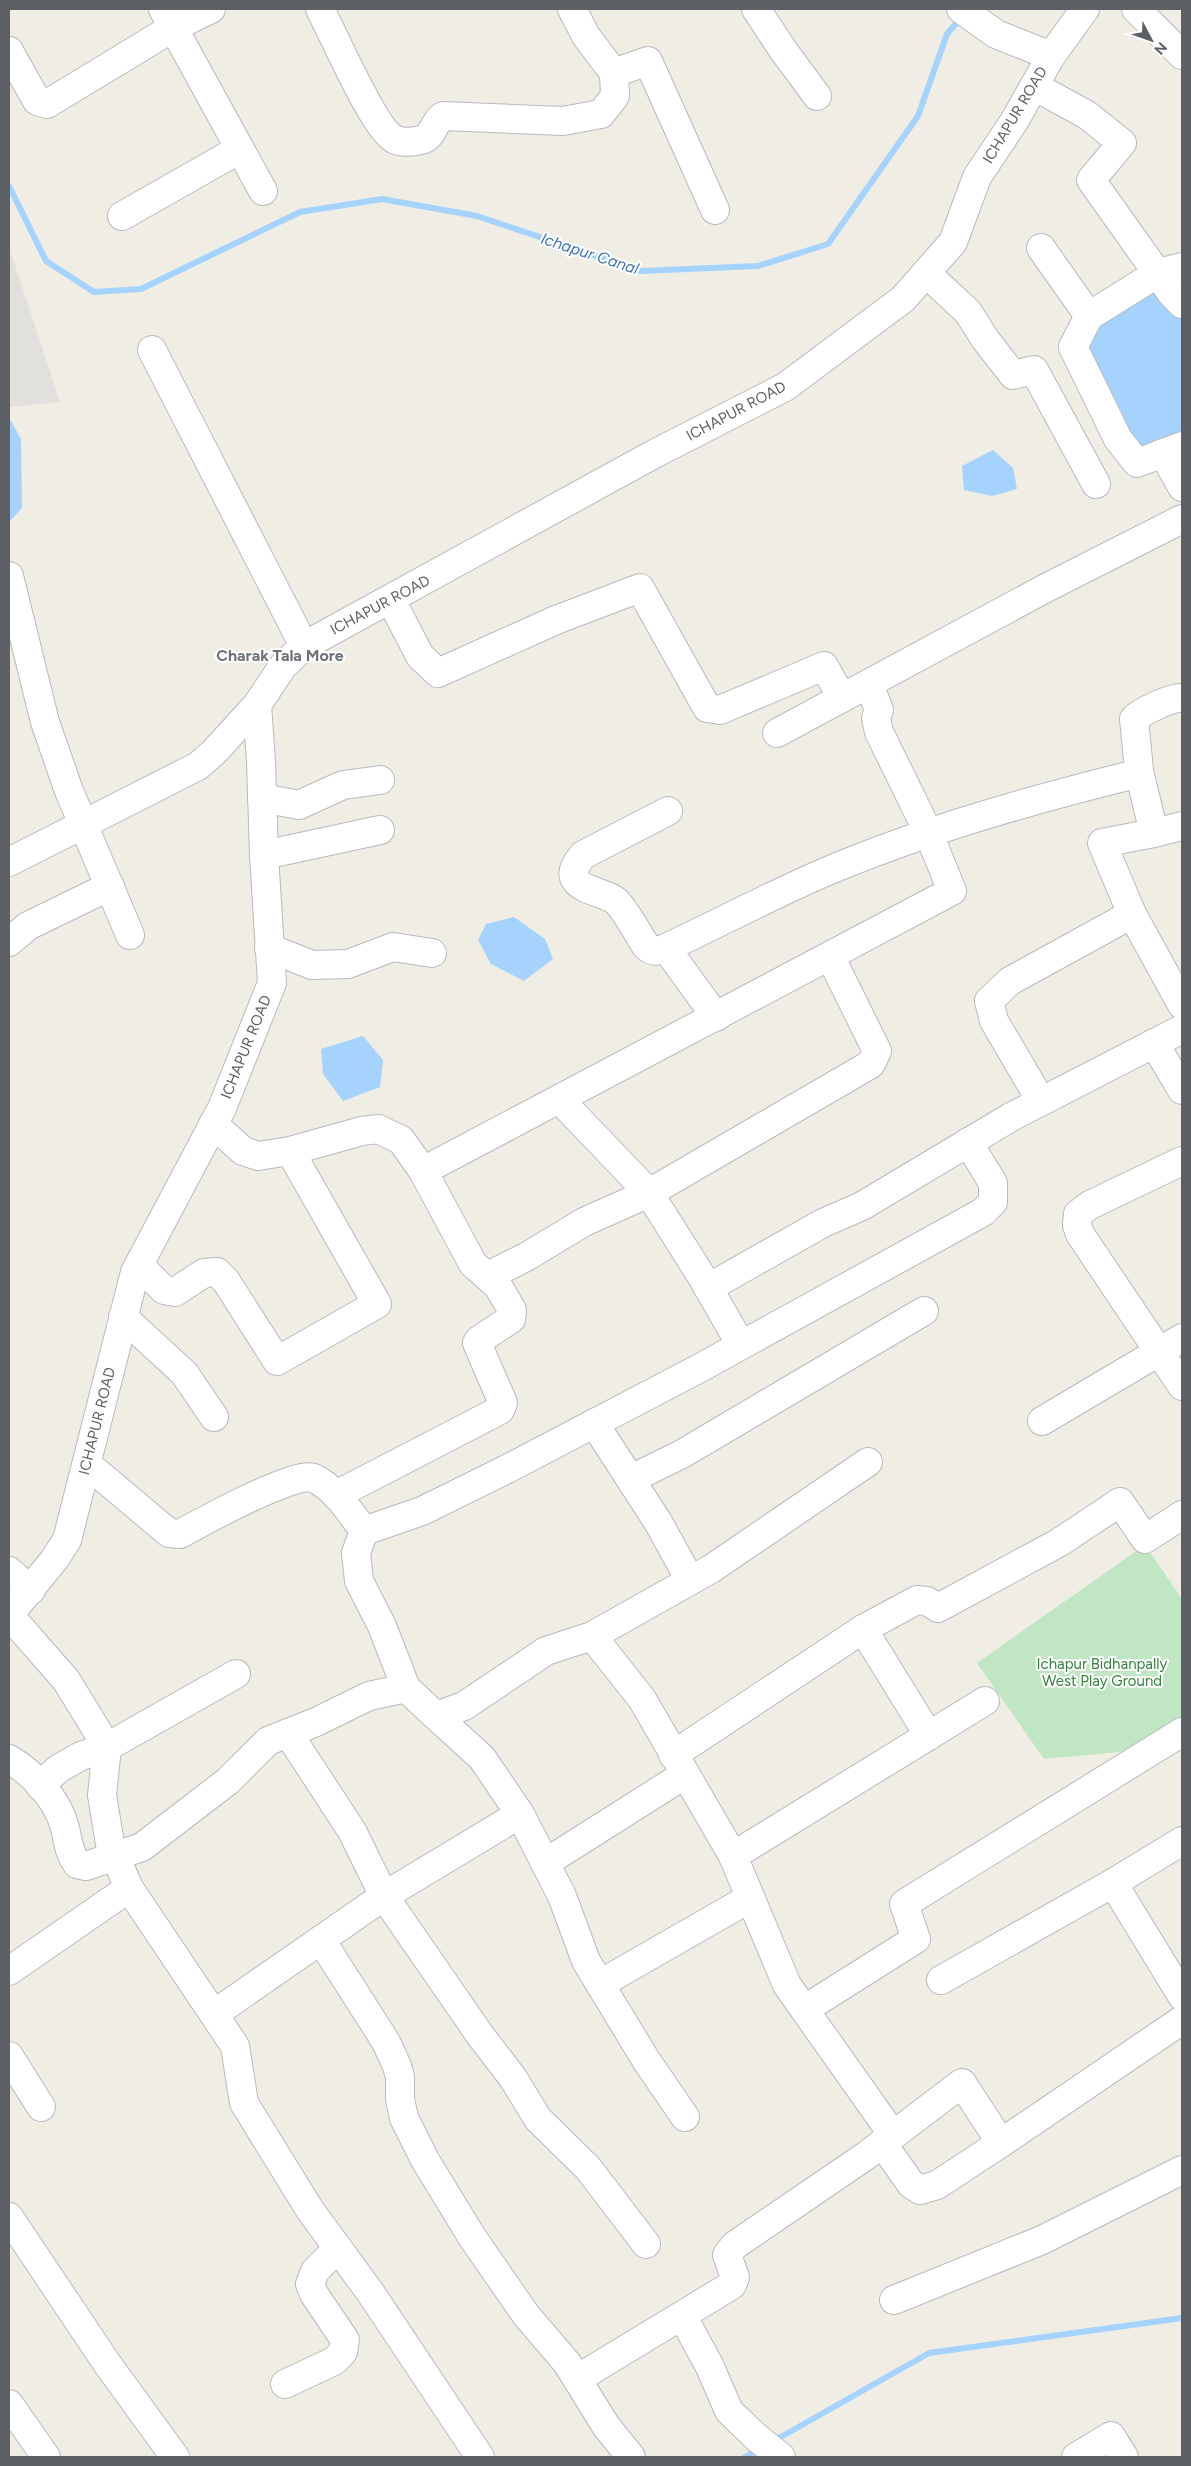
<svg xmlns="http://www.w3.org/2000/svg" width="1191" height="2466" font-family="Figtree,sans-serif">
	<style>
		.industrial { fill: #e2e0dc }
		.green { fill: #c1e6c3 }
		.water { fill: #a5d3fe }
		.lines { fill: none; stroke-linecap: round; stroke-linejoin: round }
		.stream { stroke: #a5d3fe; stroke-width: 6 }
		.minor-casing { stroke: #b7babe; stroke-width: 30 }
		.minor { stroke: #fff; stroke-width: 28 }
		.labels { text-anchor: middle; stroke-width: 4; stroke-linejoin: round; paint-order: stroke }
		.street-label { font-size: 15px; fill: #5c6065; stroke: #fff }
		.park-label { font-size: 15px; fill: #35833d; stroke: #fff }
		.water-label { font-size: 16px; font-style: italic; fill: #4273b0; stroke: #fff }
		.neighbourhood-label { font-size: 16px; font-weight: bold; fill: #6d7277; stroke: #fff }
	</style>
	<rect width="100%" height="100%" fill="#efede4"/>
	<polygon class="industrial" points="9,251 12,256 60,402 9,407"/>
	<polygon class="green" points="1145,1545 1182,1599 1182,1726 1140,1750 1044,1759 977,1663"/>
	<g class="water">
		<polygon points="1153,286 1182,310 1182,439 1145,454 1124,438 1084,348 1090,323"/>
		<polygon points="9,421 11,421 21,439 22,508 9,522"/>
		<polygon points="993,450 1013,468 1017,489 992,496 964,490 962,466"/>
		<polygon points="514,917 545,939 553,959 524,981 491,964 478,940 486,924"/>
		<polygon points="363,1036 383,1060 380,1087 343,1101 323,1074 321,1049"/>
	</g>
	<g class="lines">
		<g class="stream">
			<polyline points="9,186 46,261 94,292 141,289 300,212 382,199 477,216 641,271 758,266 828,244 918,116 947,34 961,18"/>
			<polyline points="772,2442 929,2353 1182,2318"/>
			<polyline points="745,2457 759,2449"/>
		</g>
		<g class="minor-casing">
			<g id="minor">
				<polyline points="163,9 263,191"/>
				<path d="M320,9C333,33 374,129 394,139C401,143 413,142 421,140C434,137 433,122 443,116L563,121L601,114L615,96L614,73L648,61L715,210"/>
				<polyline points="572,9 586,36 614,73"/>
				<polyline points="756,9 783,50 817,96"/>
				<polyline points="961,9 996,34 1051,56"/>
				<polyline points="1136,9 1182,55"/>
				<polyline points="9,51 37,101 47,104 174,27 211,9"/>
				<polyline points="1034,86 1087,115 1122,143 1091,180 1172,294 1182,304"/>
				<polyline points="122,216 240,149"/>
				<polyline points="1041,248 1089,316 1158,273 1182,267"/>
				<polyline points="926,273 968,312 985,339 1013,375 1034,370 1096,484"/>
				<polyline points="1089,316 1073,347 1118,439 1137,463 1182,446"/>
				<polyline points="152,350 304,646"/>
				<polyline points="1163,453 1182,487"/>
				<polyline points="9,576 45,722 69,791 130,935"/>
				<polyline points="391,600 420,656 438,673 556,620 640,588 707,708 720,710 824,666 842,698"/>
				<polyline points="777,733 1044,589 1182,519"/>
				<polyline points="1139,771 1154,833 1102,843 1132,914 1182,1005"/>
				<polyline points="262,798 299,805 343,785 380,780"/>
				<path d="M668,811L583,855C552,891 606,889 618,903C629,916 637,932 646,946C653,953 658,951 666,948C719,923 770,896 823,873C924,830 1031,800 1136,774L1139,770L1134,719C1140,712 1174,696 1182,698"/>
				<polyline points="1154,833 1182,826"/>
				<polyline points="264,855 380,830"/>
				<polyline points="9,862 198,766 214,752 257,705 283,666 304,646 654,454 785,387 903,299 953,242 977,177 1015,120 1051,56 1085,9"/>
				<polyline points="9,942 28,926 110,886"/>
				<polyline points="269,948 312,965 348,964 393,947 432,953"/>
				<polyline points="666,948 716,1017"/>
				<polyline points="1154,1043 1182,1090"/>
				<polyline points="560,1100 649,1193 702,1277 741,1345"/>
				<polyline points="1041,1101 994,1021 989,1001 1010,981 1132,914"/>
				<polyline points="213,1124 243,1151 258,1156 290,1151 362,1131 378,1129 401,1140 423,1171 473,1264 498,1286 512,1310 511,1319 479,1340 477,1343 503,1403 500,1410 336,1495"/>
				<polyline points="1182,1161 1090,1205 1078,1214 1077,1225 1080,1234 1182,1386"/>
				<polyline points="423,1171 952,891 929,834 879,732 876,718 879,710 869,684"/>
				<polyline points="139,1265 164,1290 175,1292 204,1273 217,1272 226,1281 277,1361 377,1304 290,1151"/>
				<polyline points="488,1276 526,1257 584,1222 649,1193 871,1064 877,1051 830,956"/>
				<polyline points="708,1288 823,1223 862,1206 1011,1117 1182,1029"/>
				<polyline points="123,1317 184,1373 214,1417"/>
				<polyline points="1042,1421 1182,1338"/>
				<polyline points="594,1423 658,1522 690,1580"/>
				<path d="M87,1464L169,1533L180,1534C200,1523 296,1470 314,1478C336,1489 350,1512 364,1531"/>
				<polyline points="631,1479 682,1454 924,1311"/>
				<polyline points="9,1571 31,1590"/>
				<polyline points="9,1615 66,1680 107,1747 102,1795 110,1844 129,1888 235,2046 244,2103 310,2210 370,2292 480,2457"/>
				<polyline points="9,1615 54,1560 67,1540 135,1272 222,1108 272,983 264,855 261,761 257,705"/>
				<polyline points="863,1629 929,1736"/>
				<polyline points="592,1636 642,1699 733,1856 787,1985 893,2135"/>
				<polyline points="406,1688 382,1626 359,1581 356,1553 364,1531 422,1511 507,1469 700,1368 983,1212 993,1202 993,1183 968,1142"/>
				<polyline points="436,1716 482,1758 520,1814 562,1896 586,1961 646,2060 685,2117"/>
				<polyline points="288,1733 352,1831 384,1896 480,2035 513,2078 538,2119 588,2168 646,2244"/>
				<polyline points="673,1755 863,1629 917,1600 927,1601 938,1608 1060,1542 1120,1502 1145,1539 1182,1515"/>
				<path d="M9,1759C33,1773 58,1800 65,1828C68,1841 69,1853 77,1864L86,1866L142,1847L228,1781L268,1741L316,1722L369,1696L406,1688L436,1716L464,1706L546,1651L592,1636L711,1569L868,1462"/>
				<polyline points="40,1786 58,1769 81,1756 107,1747 236,1674"/>
				<polyline points="1182,1841 1113,1883 1182,1996"/>
				<polyline points="733,1856 985,1701"/>
				<polyline points="545,1863 684,1775"/>
				<polyline points="321,1940 386,2042 397,2066 400,2077 400,2099 404,2118 425,2160 472,2237 526,2315 567,2363 606,2426 631,2457"/>
				<polyline points="9,1971 129,1888"/>
				<polyline points="941,1980 1113,1883"/>
				<polyline points="600,1984 750,1898"/>
				<polyline points="805,2009 916,1939 904,1904 1182,1732"/>
				<polyline points="214,2014 384,1896 520,1814"/>
				<polyline points="9,2056 41,2107"/>
				<polyline points="882,2143 911,2184 920,2190 937,2185 1001,2143"/>
				<polyline points="9,2217 106,2362 175,2457"/>
				<polyline points="894,2300 1042,2240 1182,2170"/>
				<polyline points="683,2317 710,2367 729,2411 756,2437 781,2457"/>
				<polyline points="577,2379 732,2285 735,2277 727,2255 735,2245 867,2155 962,2083 1001,2143 1182,2020"/>
				<polyline points="285,2384 334,2361 343,2352 345,2340 314,2294 310,2284 315,2271 338,2248"/>
				<polyline points="9,2404 46,2457"/>
				<polyline points="1076,2457 1111,2436 1124,2457"/>
			</g>
		</g>
		<use href="#minor" class="minor"/>
	</g>
	<g class="labels">
		<g class="street-label">
			<text transform="translate(1015 115) rotate(-59)" y="5">ICHAPUR ROAD</text>
			<text transform="translate(736 411) rotate(-28)" y="5">ICHAPUR ROAD</text>
			<text transform="translate(380 605) rotate(-28)" y="5">ICHAPUR ROAD</text>
			<text transform="translate(246 1047) rotate(-68)" y="5">ICHAPUR ROAD</text>
			<text transform="translate(97 1421) rotate(-76)" y="5">ICHAPUR ROAD</text>
		</g>
		<g class="park-label">
			<text x="1102" y="1669">Ichapur Bidhanpally<tspan x="1102" dy="17">West Play Ground</tspan></text>
		</g>
		<g class="water-label">
			<text transform="translate(590 253) rotate(18)" y="6">Ichapur Canal</text>
		</g>
		<g class="neighbourhood-label">
			<text x="280" y="661">Charak Tala More</text>
		</g>
	</g>
	<rect width="1191" height="2466" fill="none" stroke="#5c6065" stroke-width="20"/>
	<g transform="translate(1151 40) rotate(131)" stroke="#ffffff" stroke-width="4" paint-order="stroke">
	<path d="M0-4L9 19L0 12L-9 19Z" fill="#5c6065"/>
	<text y="-8" font-size="14" font-weight="bold" text-anchor="middle" fill="#5c6065">N</text>
	</g>
</svg>
